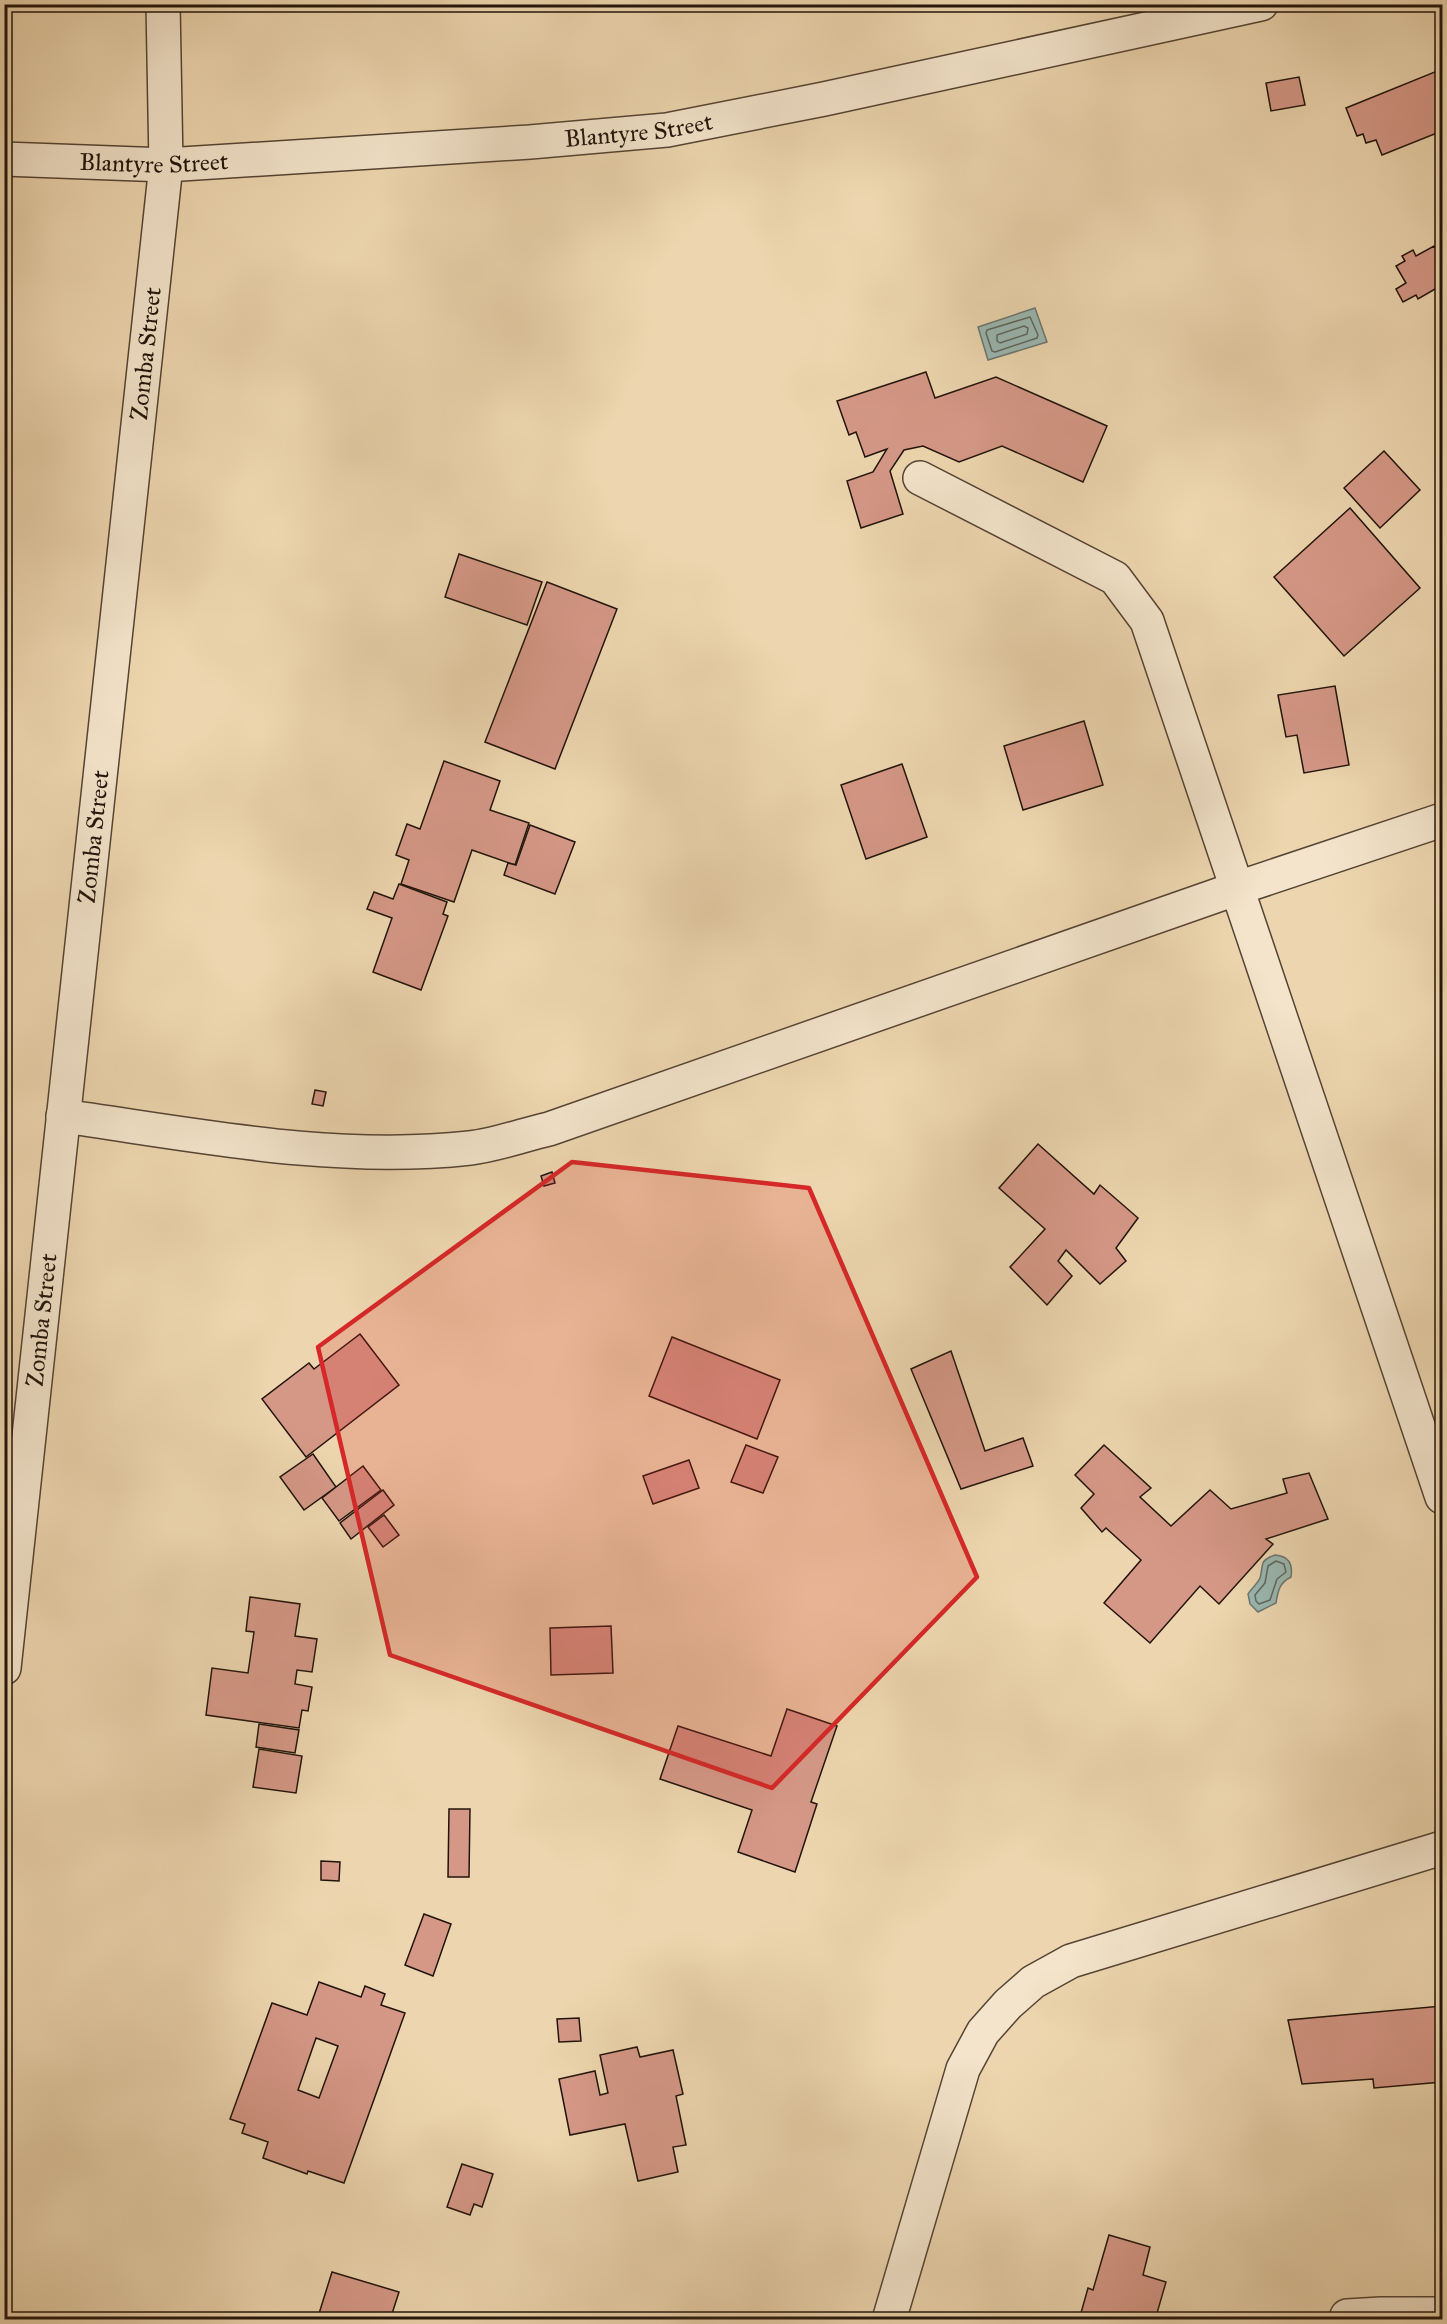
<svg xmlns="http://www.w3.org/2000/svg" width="1447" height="2324" font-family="'IM FELL Great Primer',serif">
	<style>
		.water { fill: #9ab8b2; stroke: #6a766f; stroke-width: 1.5 }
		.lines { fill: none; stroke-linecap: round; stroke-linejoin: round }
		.shore { stroke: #5e665e; stroke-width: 1.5 }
		.building { fill: #d59887; stroke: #22140b; stroke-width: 1.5; fill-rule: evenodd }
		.minor-casing { stroke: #554434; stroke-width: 36 }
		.minor { stroke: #f3e4cb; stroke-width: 33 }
		.marked { fill: #d62828; fill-opacity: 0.2; stroke: #d62828; stroke-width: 4.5; stroke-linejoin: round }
		.labels { text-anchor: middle; stroke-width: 4.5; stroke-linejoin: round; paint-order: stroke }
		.street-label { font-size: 24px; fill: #22140b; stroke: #f3e4cb }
	</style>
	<rect width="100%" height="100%" fill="#edd6af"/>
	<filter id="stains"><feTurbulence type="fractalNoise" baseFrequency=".00333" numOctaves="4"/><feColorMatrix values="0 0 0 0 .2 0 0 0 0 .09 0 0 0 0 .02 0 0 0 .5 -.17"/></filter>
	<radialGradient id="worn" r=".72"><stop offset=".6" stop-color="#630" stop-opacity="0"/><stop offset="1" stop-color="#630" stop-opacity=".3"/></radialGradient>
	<g class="water">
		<polygon points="1035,308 1047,342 988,360 978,327"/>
		<path d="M1275,1555C1289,1556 1293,1564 1291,1577C1279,1583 1278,1591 1276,1603L1258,1612L1250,1604L1248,1594C1251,1589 1258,1583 1260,1578C1264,1565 1258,1561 1275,1555Z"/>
	</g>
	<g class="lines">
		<g class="shore">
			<polygon points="1030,317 1038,335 1037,338 995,352 992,351 986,333 987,330"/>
			<polygon points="1024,326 1028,328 1027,334 1000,343 997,341 997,335"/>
			<polygon points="1276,1561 1284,1564 1286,1572 1277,1579 1270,1600 1259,1604 1256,1601 1255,1595 1265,1583 1268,1566"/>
		</g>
	</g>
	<g class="building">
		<polygon points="1442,69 1442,131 1382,155 1376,140 1366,143 1363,134 1357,136 1346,108"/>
		<polygon points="1299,77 1305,105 1271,111 1266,83"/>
		<polygon points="1434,246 1437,251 1442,250 1442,285 1418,299 1416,295 1403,302 1396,289 1406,283 1396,266 1405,261 1402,256 1413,250 1416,256"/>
		<polygon points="926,372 935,398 996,377 1107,426 1083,482 1002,446 959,462 923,446 904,450 890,471 903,514 861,528 847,481 873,472 887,449 865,457 856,432 849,435 837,401"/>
		<polygon points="1384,451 1420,490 1380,528 1344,488"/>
		<polygon points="1350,508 1420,588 1344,656 1274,577"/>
		<polygon points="459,554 542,582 527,625 445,597"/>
		<polygon points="547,582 617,609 555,769 485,742"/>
		<polygon points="1335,686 1349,765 1304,773 1297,735 1286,737 1278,695"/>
		<polygon points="1084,721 1103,785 1023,810 1004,746"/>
		<polygon points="444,761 500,781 490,810 529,823 515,865 472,850 454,902 401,884 409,860 396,855 407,824 420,829"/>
		<polygon points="902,764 927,837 866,859 841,785"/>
		<polygon points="530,825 575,842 555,894 504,875 508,863 516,865"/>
		<polygon points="399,884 447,902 443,914 448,916 421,990 373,972 392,918 367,909 374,892 393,899"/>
		<polygon points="315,1090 326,1092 323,1106 312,1104"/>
		<polygon points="1038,1144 1094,1194 1100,1185 1138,1218 1116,1248 1126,1261 1100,1284 1066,1250 1058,1261 1072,1276 1047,1305 1010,1267 1045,1229 999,1188"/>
		<polygon points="552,1172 555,1183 544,1186 541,1176"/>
		<polygon points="360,1334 399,1385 306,1457 262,1399 309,1363 314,1369"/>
		<polygon points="672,1337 780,1380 757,1439 649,1396"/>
		<polygon points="951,1351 985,1451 1023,1438 1033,1466 961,1489 911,1369"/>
		<polygon points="746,1445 778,1457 763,1493 731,1482"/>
		<polygon points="1104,1445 1151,1488 1140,1497 1171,1526 1210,1490 1231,1509 1287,1493 1283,1479 1309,1473 1328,1519 1266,1539 1273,1544 1219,1604 1200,1586 1150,1643 1104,1603 1141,1560 1106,1528 1102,1532 1081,1508 1094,1494 1075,1475"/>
		<polygon points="313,1454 336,1487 304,1510 280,1477"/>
		<polygon points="689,1460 699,1488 653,1504 643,1476"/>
		<polygon points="363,1466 381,1490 339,1521 322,1498"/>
		<polygon points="383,1490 394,1505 351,1539 340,1523"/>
		<polygon points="384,1515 399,1535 383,1547 368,1527"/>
		<polygon points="250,1597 300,1604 295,1636 317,1639 312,1672 297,1670 295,1684 312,1687 308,1711 302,1710 299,1728 206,1715 212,1668 248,1673 254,1632 246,1631"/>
		<polygon points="611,1626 613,1673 551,1675 550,1628"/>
		<polygon points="787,1709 837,1726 811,1802 817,1804 795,1872 738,1852 752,1810 660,1779 678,1726 771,1756"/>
		<polygon points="259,1724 299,1730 295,1753 256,1747"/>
		<polygon points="259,1749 302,1756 296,1793 253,1787"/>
		<polygon points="449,1809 470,1809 469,1877 448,1877"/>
		<polygon points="321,1861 340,1862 339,1881 321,1880"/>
		<polygon points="424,1914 451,1924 433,1976 405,1965"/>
		<path d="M319,1982L361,1997L365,1986L385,1994L381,2005L405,2013L344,2183L308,2171L307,2174L263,2158L268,2142L242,2133L245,2124L230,2119L272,2003L307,2015ZM316,2038L338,2046L319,2098L298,2090Z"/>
		<polygon points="1442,2006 1442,2082 1374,2088 1373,2079 1302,2084 1288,2020"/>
		<polygon points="579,2018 581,2041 559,2042 557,2019"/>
		<polygon points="637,2047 640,2057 673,2050 683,2094 676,2096 686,2145 673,2147 678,2172 638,2181 625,2124 570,2135 559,2079 595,2071 600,2095 608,2093 600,2055"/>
		<polygon points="462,2164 493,2174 482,2207 474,2204 470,2215 447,2207"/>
		<polygon points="1109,2235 1150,2247 1143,2275 1166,2282 1155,2320 1079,2320 1088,2288 1093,2290"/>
		<polygon points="332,2272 399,2292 390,2320 317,2320"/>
	</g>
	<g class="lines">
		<g class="minor-casing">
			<g id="minor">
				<path id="s1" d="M4,159L166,165L530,142L667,130L824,99L1261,4"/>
				<polyline points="920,478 1115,578 1147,621 1442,1497"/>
				<path d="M63,1116C197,1135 334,1163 470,1148C496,1145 523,1135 549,1129L1238,888L1442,820"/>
				<path id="s2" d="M4,1668L166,165L163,4"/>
				<polyline points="1347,2316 1381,2314 1442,2314"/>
				<polyline points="889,2320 963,2069 983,2032 1008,2004 1033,1982 1071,1961 1442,1848"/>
			</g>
		</g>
		<use href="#minor" class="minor"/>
	</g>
	<path class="marked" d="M572,1162L809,1188L977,1577L772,1788L390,1655L318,1347Z"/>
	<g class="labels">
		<g class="street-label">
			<text dy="8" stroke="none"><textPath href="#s1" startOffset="636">Blantyre Street</textPath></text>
			<text dy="8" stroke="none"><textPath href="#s1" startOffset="150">Blantyre Street</textPath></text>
			<text dy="8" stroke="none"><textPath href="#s2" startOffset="1322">Zomba Street</textPath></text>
			<text dy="8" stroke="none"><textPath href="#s2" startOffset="836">Zomba Street</textPath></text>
			<text dy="8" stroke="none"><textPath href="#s2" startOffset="350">Zomba Street</textPath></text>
		</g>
	</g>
	<rect width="1447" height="2324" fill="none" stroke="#edd6af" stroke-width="24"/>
	<rect x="6" y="6" width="1435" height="2312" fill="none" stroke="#22140b" stroke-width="3"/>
	<rect x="12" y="12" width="1423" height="2300" fill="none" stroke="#22140b" stroke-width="1.5"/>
	<rect width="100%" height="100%" filter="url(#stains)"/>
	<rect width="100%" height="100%" fill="url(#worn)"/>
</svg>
